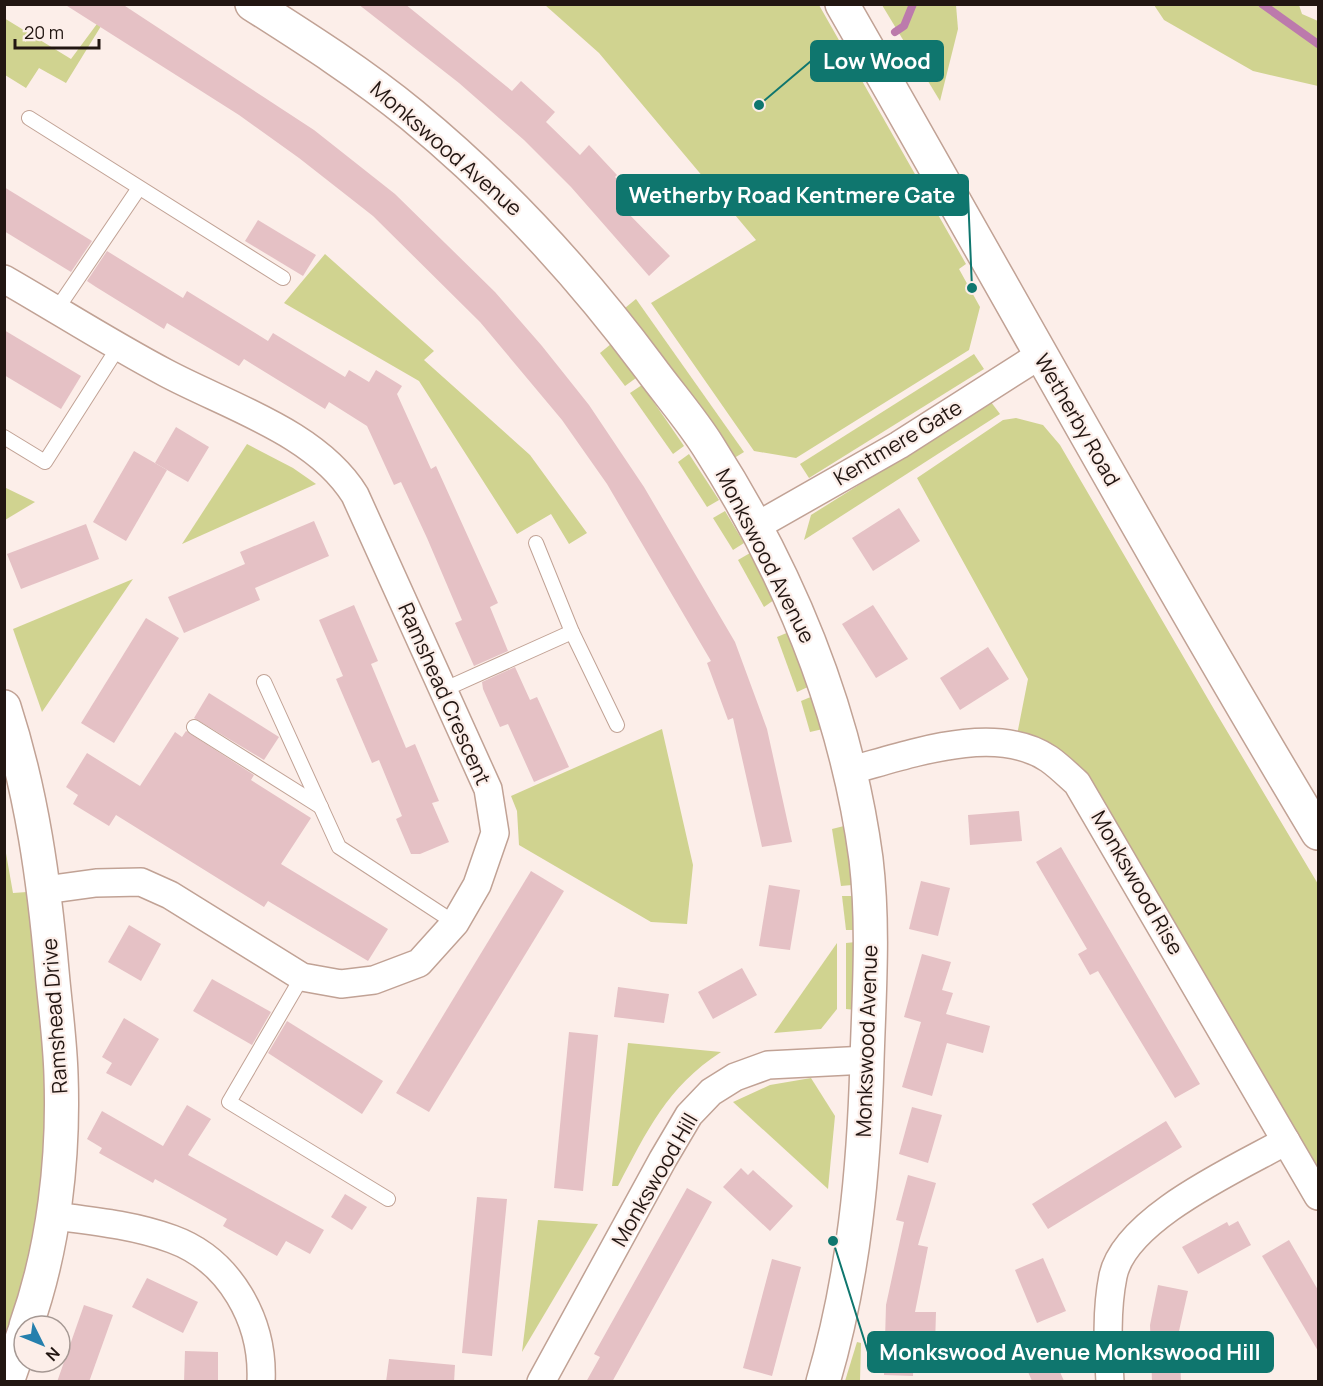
<svg xmlns="http://www.w3.org/2000/svg" width="1323" height="1386" font-family="Manrope,sans-serif">
	<style>
		.green { fill: #d0d390 }
		.lines { fill: none; stroke-linecap: round; stroke-linejoin: round }
		.stream { stroke: #bc7aac; stroke-width: 8 }
		.building { fill: #e5c1c5 }
		.lane-casing { stroke: #c1a295; stroke-width: 16 }
		.street-casing { stroke: #c1a295; stroke-width: 30 }
		.secondary-casing { stroke: #c1a295; stroke-width: 36 }
		.primary-casing { stroke: #c1a295; stroke-width: 36 }
		.lane { stroke: #fff; stroke-width: 14 }
		.street { stroke: #fff; stroke-width: 27 }
		.secondary { stroke: #fff; stroke-width: 33 }
		.primary { stroke: #fff; stroke-width: 33 }
		.labels { text-anchor: middle; stroke-width: 4.5; stroke-linejoin: round; paint-order: stroke }
		.street-label { font-size: 21px; fill: #221612; stroke: #fceee9 }
		.leader { fill: none; stroke: #0f766e; stroke-width: 2 }
		.callout-dot { fill: #0f766e; stroke: #fceee9; stroke-width: 2 }
		.callout { fill: #0f766e; stroke: #0f766e; stroke-width: 2 }
		.callout-label { font-size: 22px; text-anchor: middle; font-weight: bold; fill: #fff }
	</style>
	<rect width="100%" height="100%" fill="#fceee9"/>
	<g class="green">
		<polygon points="111,5 114,5 66,83 39,68 26,88 5,75 4,18 71,59"/>
		<polygon points="545,5 819,5 966,264 959,269 980,307 969,350 796,458 754,451 651,303 756,240 599,53"/>
		<polygon points="882,5 956,5 958,29 940,101"/>
		<polygon points="1154,5 1299,5 1302,14 1318,21 1318,86 1253,71 1164,20"/>
		<polygon points="325,254 434,351 424,360 530,455 587,533 569,544 551,514 517,534 419,381 284,303"/>
		<polygon points="636,299 744,452 731,460 625,308"/>
		<polygon points="611,344 636,378 625,386 600,353"/>
		<polygon points="974,354 984,369 809,478 800,464"/>
		<polygon points="642,385 684,446 673,454 630,393"/>
		<polygon points="991,402 1000,414 804,540 811,515"/>
		<polygon points="1016,418 1043,425 1060,445 1215,711 1318,884 1318,1196 1098,815 1015,745 1028,679 917,478 1003,420"/>
		<polygon points="247,444 293,468 316,484 182,544"/>
		<polygon points="689,454 719,500 707,507 678,462"/>
		<polygon points="4,487 35,502 5,520"/>
		<polygon points="725,511 744,543 733,550 713,518"/>
		<polygon points="750,553 774,600 764,607 738,560"/>
		<polygon points="133,579 42,712 13,629"/>
		<polygon points="789,632 810,686 797,692 777,637"/>
		<polygon points="813,696 823,729 810,732 801,701"/>
		<polygon points="662,729 693,865 687,924 651,922 519,845 517,811 511,796"/>
		<polygon points="844,826 852,885 841,886 832,829"/>
		<polygon points="4,842 13,893 27,892 46,1080 43,1173 32,1254 4,1348"/>
		<polygon points="842,896 853,896 856,930 846,930"/>
		<polygon points="856,942 856,1010 846,1009 846,943"/>
		<polygon points="837,943 837,1009 821,1029 774,1033"/>
		<path d="M628,1043L721,1052C667,1087 647,1131 618,1186H612Z"/>
		<polygon points="811,1078 835,1116 828,1189 733,1102 770,1085"/>
		<polygon points="538,1220 598,1224 522,1352"/>
		<polygon points="857,1342 861,1343 860,1381 845,1381"/>
	</g>
	<g class="lines">
		<g class="stream">
			<polyline points="1262,4 1318,44"/>
			<polyline points="895,32 904,26 913,4"/>
		</g>
	</g>
	<g class="building">
		<polygon points="64,4 122,4 314,130 395,194 495,292 542,346 589,405 644,487 735,642 767,729 792,842 762,847 733,718 728,720 707,663 711,661 607,484 562,420 480,322 373,216 299,158 239,115"/>
		<polygon points="358,4 405,4 512,91 521,81 555,112 546,122 580,155 589,145 617,175 615,177 628,190 619,198 626,205 623,208 670,256 649,276 571,187 524,140 459,83"/>
		<polygon points="4,187 92,241 71,272 4,231"/>
		<polygon points="258,220 316,255 303,276 245,241"/>
		<polygon points="107,251 183,298 187,291 268,341 273,333 345,377 349,370 369,382 376,370 402,386 397,394 431,469 436,466 498,603 490,607 508,651 474,666 455,623 462,620 427,538 401,482 394,485 367,426 329,402 325,409 244,359 239,366 167,323 164,329 96,287 87,281"/>
		<polygon points="4,330 81,376 61,409 4,375"/>
		<polygon points="176,427 209,447 188,482 155,463"/>
		<polygon points="134,451 167,470 126,541 93,522"/>
		<polygon points="899,508 920,541 873,571 852,538"/>
		<polygon points="314,521 329,556 255,588 260,600 184,633 168,597 245,564 240,552"/>
		<polygon points="86,524 99,559 21,589 7,554"/>
		<polygon points="354,605 378,661 371,664 406,748 415,744 439,801 432,803 449,842 420,854 411,854 396,819 402,816 379,760 372,763 336,679 343,676 319,620"/>
		<polygon points="873,605 908,659 876,678 842,624"/>
		<polygon points="146,618 179,638 114,743 81,723"/>
		<polygon points="988,647 1009,679 960,710 940,678"/>
		<polygon points="515,667 530,700 537,697 569,767 534,782 508,724 500,727 483,689 482,682"/>
		<polygon points="209,693 279,737 264,760 194,718"/>
		<polygon points="186,731 254,775 251,780 311,818 281,864 388,929 368,961 268,901 264,907 116,815 109,826 73,804 78,795 66,787 87,753 140,786 175,732 182,737"/>
		<polygon points="1019,811 1022,841 970,845 968,815"/>
		<polygon points="1061,847 1200,1084 1175,1098 1098,971 1090,975 1078,954 1087,949 1036,862"/>
		<polygon points="531,871 564,891 429,1112 396,1093"/>
		<polygon points="921,881 950,888 938,936 909,929"/>
		<polygon points="769,885 800,890 790,950 759,946"/>
		<polygon points="129,925 161,944 141,981 108,962"/>
		<polygon points="922,954 951,962 942,990 953,993 946,1014 990,1026 983,1053 947,1043 932,1096 902,1087 921,1022 904,1017"/>
		<polygon points="742,968 757,995 713,1019 698,992"/>
		<polygon points="212,979 271,1012 252,1045 193,1011"/>
		<polygon points="618,987 669,994 664,1023 614,1017"/>
		<polygon points="124,1018 159,1039 131,1086 106,1073 112,1063 102,1057"/>
		<polygon points="287,1021 383,1081 362,1114 268,1053"/>
		<polygon points="569,1032 598,1035 583,1191 554,1188"/>
		<polygon points="187,1105 211,1119 188,1155 324,1230 310,1254 286,1241 277,1256 223,1226 227,1219 155,1179 153,1183 99,1153 102,1148 87,1139 102,1111 163,1146"/>
		<polygon points="912,1107 942,1115 928,1163 899,1154"/>
		<polygon points="1166,1121 1182,1147 1048,1229 1032,1204"/>
		<polygon points="741,1168 748,1175 753,1170 793,1206 770,1231 723,1187"/>
		<polygon points="908,1175 936,1183 918,1245 928,1247 915,1312 936,1312 935,1346 914,1345 913,1376 884,1375 886,1305 904,1222 896,1220"/>
		<polygon points="687,1188 712,1202 612,1382 586,1382 600,1357 594,1354"/>
		<polygon points="345,1194 367,1207 352,1230 331,1217"/>
		<polygon points="477,1197 507,1199 492,1356 462,1353"/>
		<polygon points="1238,1221 1251,1245 1198,1274 1182,1247 1227,1222 1229,1226"/>
		<polygon points="1289,1240 1318,1290 1318,1351 1262,1256"/>
		<polygon points="1043,1258 1066,1311 1037,1323 1015,1270"/>
		<polygon points="772,1259 801,1267 772,1376 743,1368"/>
		<polygon points="147,1278 198,1302 183,1333 132,1307"/>
		<polygon points="1158,1285 1188,1291 1179,1331 1181,1382 1152,1382 1150,1325"/>
		<polygon points="84,1305 113,1315 89,1382 57,1382"/>
		<polygon points="1045,1337 1056,1363 1064,1381 1032,1381 1018,1349"/>
		<polygon points="185,1351 218,1352 218,1382 184,1382"/>
		<polygon points="389,1359 455,1365 454,1382 386,1382"/>
	</g>
	<g class="lines">
		<g class="lane-casing">
			<g id="lane">
				<polyline points="29,118 283,278"/>
				<polyline points="57,309 139,188"/>
				<polyline points="4,437 45,462 119,346"/>
				<polyline points="536,543 572,632 617,725"/>
				<polyline points="264,682 339,847 455,923"/>
				<polyline points="443,690 572,632"/>
				<polyline points="194,727 321,807"/>
				<polyline points="302,977 229,1102 388,1199"/>
			</g>
		</g>
		<g class="street-casing">
			<g id="street">
				<path d="M4,279C58,310 111,344 166,373C228,406 317,433 355,495L488,789L495,833L477,885L455,923L419,963L374,980L341,984L302,977L170,895L141,882L96,883L45,890"/>
				<polyline points="755,527 899,445 1040,355"/>
				<path d="M848,771C905,756 995,722 1049,759C1059,766 1068,775 1077,783L1318,1196"/>
				<path d="M54,1216C93,1221 134,1225 172,1239C230,1260 264,1321 261,1382"/>
				<polyline points="541,1382 663,1159 689,1115 711,1092 735,1077 768,1065 867,1060"/>
				<path d="M1110,1382C1108,1346 1106,1311 1113,1276C1125,1218 1238,1168 1286,1141"/>
			</g>
		</g>
		<g class="secondary-casing">
			<g id="secondary">
				<path d="M252,4C307,39 362,74 412,115C502,189 580,274 650,368C669,394 691,419 708,446C788,571 846,711 866,859C874,926 869,994 867,1061C864,1170 854,1277 823,1382"/>
				<path d="M4,707C32,793 44,881 52,971C55,1005 60,1040 61,1075C64,1158 54,1247 26,1326"/>
				<polyline points="7,1382 24,1333"/>
			</g>
		</g>
		<g class="primary-casing">
			<path id="primary" d="M842,4C1001,281 1154,560 1318,833"/>
		</g>
		<use href="#lane" class="lane"/>
		<use href="#street" class="street"/>
		<use href="#secondary" class="secondary"/>
		<use href="#primary" class="primary"/>
	</g>
	<g class="labels">
		<g class="street-label">
			<text transform="translate(446 149) rotate(41)" y="7">Monkswood Avenue</text>
			<text transform="translate(1077 420) rotate(60)" y="7">Wetherby Road</text>
			<text transform="translate(898 443) rotate(-31)" y="7">Kentmere Gate</text>
			<text transform="translate(765 556) rotate(63)" y="7">Monkswood Avenue</text>
			<text transform="translate(444 694) rotate(66)" y="7">Ramshead Crescent</text>
			<text transform="translate(1137 883) rotate(60)" y="7">Monkswood Rise</text>
			<text transform="translate(55 1016) rotate(-94)" y="7">Ramshead Drive</text>
			<text transform="translate(867 1041) rotate(-88)" y="7">Monkswood Avenue</text>
			<text transform="translate(655 1180) rotate(-60)" y="7">Monkswood Hill</text>
		</g>
	</g>
	<path class="leader" d="M759 105L811 61M972 288L968 195M833 1241L868 1352"/>
	<g class="callout-dot">
		<circle cx="759" cy="105" r="6"/>
		<circle cx="972" cy="288" r="6"/>
		<circle cx="833" cy="1241" r="6"/>
	</g>
	<g class="callout">
		<rect x="811" y="41" width="132" height="40" rx="6"/>
		<rect x="617" y="175" width="351" height="40" rx="6"/>
		<rect x="868" y="1332" width="405" height="40" rx="6"/>
	</g>
	<g class="callout-label">
		<text x="877" y="69">Low Wood</text>
		<text x="792" y="203">Wetherby Road Kentmere Gate</text>
		<text x="1070" y="1360">Monkswood Avenue Monkswood Hill</text>
	</g>
	<rect width="1323" height="1386" fill="none" stroke="#221612" stroke-width="12"/>
	<g transform="translate(42 1344) rotate(133)"><circle r="28" fill="#fceee9" stroke="#a59893" stroke-width="1.5"/>
	<path d="M0-4.5L10 22L0 15L-10 22Z" fill="#257fad"/>
	<text y="-9" font-size="16" font-weight="bold" text-anchor="middle" fill="#221612">N</text>
	</g>
	<path d="M15 39v9h84v-9" fill="none" stroke="#221612" stroke-width="3"/>
	<text x="24" y="39" font-size="18" fill="#221612" stroke="#fceee9" stroke-width="4.5" paint-order="stroke">20 m</text>
</svg>
